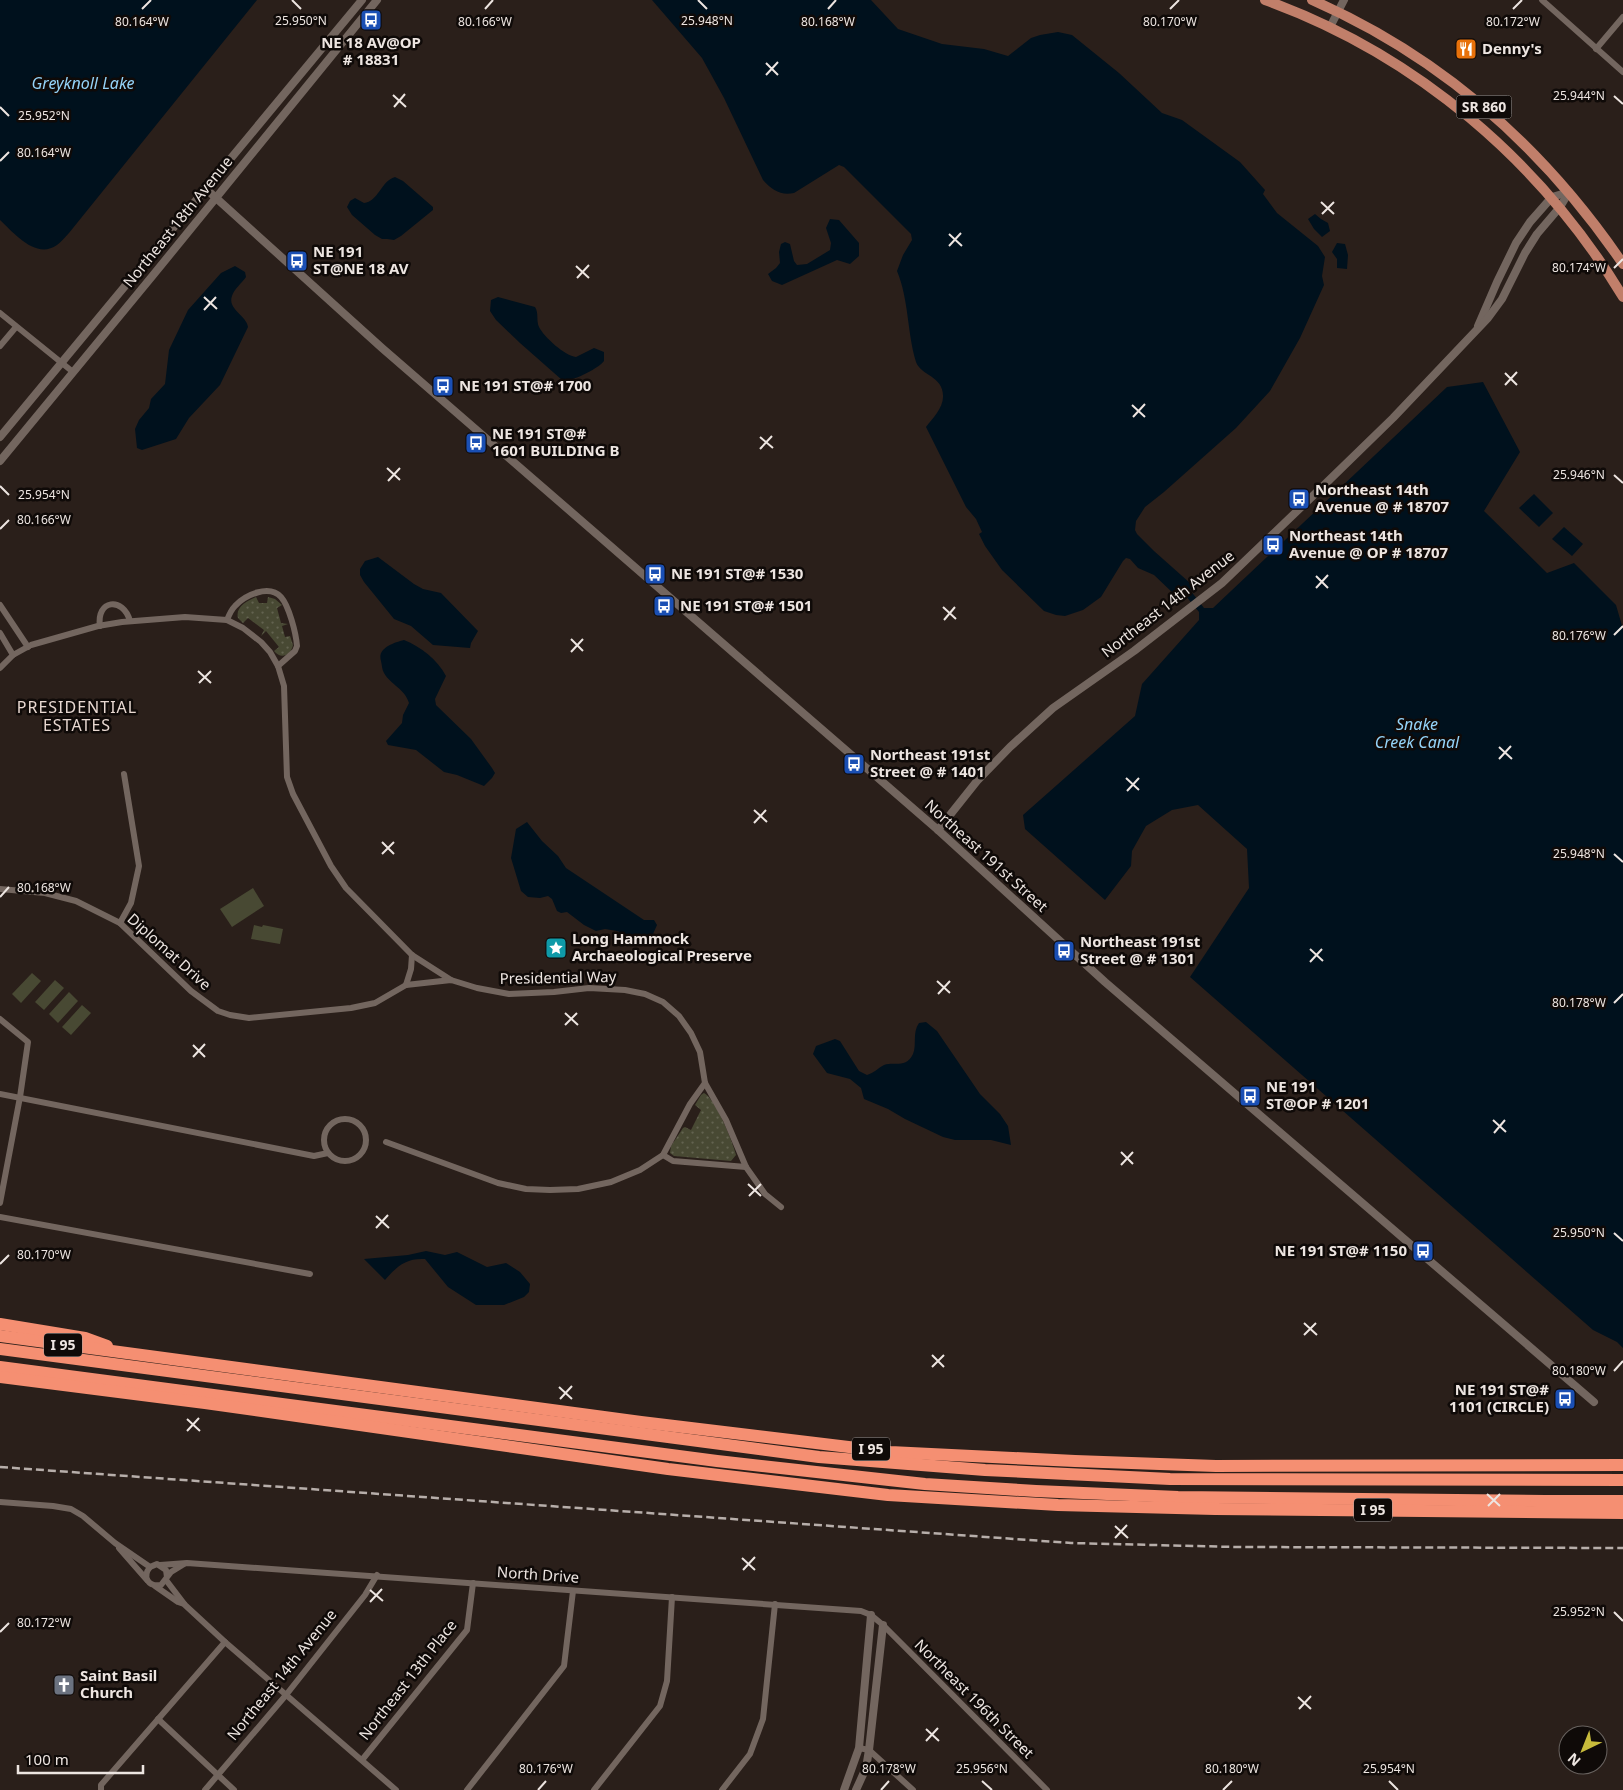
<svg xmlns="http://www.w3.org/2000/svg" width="1623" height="1790" font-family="'Noto Sans',sans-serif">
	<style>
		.grass { fill: url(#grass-dots) }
		.park { fill: #484933 }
		.water { fill: #00111d }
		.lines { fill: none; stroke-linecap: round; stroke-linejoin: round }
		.minor { stroke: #73665f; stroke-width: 6 }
		.tertiary { stroke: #73665f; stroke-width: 8 }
		.primary { stroke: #c17f6a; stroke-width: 10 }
		.motorway { stroke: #f58f72; stroke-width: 12 }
		.rail { stroke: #b7aeaa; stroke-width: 2.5; stroke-dasharray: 8 4; stroke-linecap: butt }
		.ticks { fill: none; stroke: #ede5e1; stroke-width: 2 }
		.labels { text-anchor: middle; stroke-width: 5; stroke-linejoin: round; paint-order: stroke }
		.shield { fill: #0f0a08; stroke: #aaa3a0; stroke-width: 1 }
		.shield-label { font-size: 14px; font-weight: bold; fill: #ede5e1 }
		.poi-label { font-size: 15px; font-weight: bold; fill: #ede5e1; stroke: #0f0a08; text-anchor: start }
		.street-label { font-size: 15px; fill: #ede5e1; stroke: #0f0a08 }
		.water-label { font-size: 16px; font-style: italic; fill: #94d3f8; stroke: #0f0a08 }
		.neighbourhood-label { font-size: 16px; letter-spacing: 1px; fill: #e8d8d1; stroke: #0f0a08 }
		.ticks-label { font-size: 12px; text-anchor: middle; fill: #ede5e1; stroke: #0f0a08; stroke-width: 5; stroke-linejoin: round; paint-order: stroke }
	</style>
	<defs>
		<pattern id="grass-dots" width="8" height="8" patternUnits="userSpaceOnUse" patternTransform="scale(1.25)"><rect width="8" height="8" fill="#484933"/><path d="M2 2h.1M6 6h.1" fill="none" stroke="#636350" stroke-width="1.8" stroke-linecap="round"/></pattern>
	</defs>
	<rect width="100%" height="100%" fill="#2a1f1a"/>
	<g class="grass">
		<path d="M256,597L259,603H267L268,597L275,599L282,605L277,608L281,623L288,624L282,626L285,637L290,636L293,645C291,655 281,660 274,651L279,647L266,631L261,636L264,630L248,618L243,623L238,618C235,607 247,601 256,597Z"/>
		<path d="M704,1093C715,1098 733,1142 736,1155L731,1161L674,1156L670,1153L671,1146L683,1128L685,1127L691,1130L701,1110L695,1105L701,1095Z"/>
	</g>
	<g class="park">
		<polygon points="253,888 264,906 232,927 220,909"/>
		<polygon points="254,925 262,927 263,925 283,929 280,944 251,939"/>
		<polygon points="32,973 41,981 21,1003 12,994"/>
		<polygon points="55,980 64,988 44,1010 35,1002"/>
		<polygon points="69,992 78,1001 58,1023 49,1014"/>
		<polygon points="82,1005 91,1013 71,1035 62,1027"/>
	</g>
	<g class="water">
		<path d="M0,0H257L69,233C65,237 61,242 57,245C36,260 14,233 0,220Z"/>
		<path d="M652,0H871L898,29L942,44L984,49L1008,56L1031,38L1040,35L1058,32L1072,35L1119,73L1162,113L1182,120L1240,162L1265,190L1263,194L1277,213L1318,246L1325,257L1322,276L1324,285L1300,338L1270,391L1236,428L1164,492L1145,507L1136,521L1135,530L1137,534L1154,551L1190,583L1192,587L1190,590L1204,608H1213L1447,387L1483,382L1520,452L1484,511L1547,573L1574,563L1616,605L1623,629V1348L1617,1342L1593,1330L1190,977L1249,888L1247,849L1198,805L1172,810L1146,826L1132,851L1131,866L1105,900L1025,829L1023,815L1135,716L1142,684L1199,620V612L1185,595L1178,596L1174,594L1154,575L1138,568L1130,559L1126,558L1123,561L1101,597L1083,610L1065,616L1056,615L1044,611L1002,570L985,546L979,534L982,532L976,519L966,507L926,427C932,419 943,408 943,397C944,376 921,376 916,362C907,332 909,300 897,271L903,255L912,240L911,234L844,167L839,165L794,193C781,196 772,190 763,180L724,98L702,58Z"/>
		<path d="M395,177L403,181L433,207V210L401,236L394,240L387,239H382L375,235L352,215L347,207L350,201L355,198L364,203C378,202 381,181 395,177Z"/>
		<polygon points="1315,214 1321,219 1328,223 1330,231 1322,237 1314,229 1308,219"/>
		<polygon points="830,219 839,220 859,243 859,256 850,264 837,260 782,285 772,281 768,274 776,268 780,263 779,252 781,244 785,242 790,244 794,261 797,265 807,264 830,250 831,243 826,228"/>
		<polygon points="1337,243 1345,244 1348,255 1347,269 1337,268 1337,259 1332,252"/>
		<path d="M235,266L245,272L246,277C242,283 234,289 232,296C227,309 247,316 248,327L220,385L189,418L176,439L142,450L137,448L135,429L139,420L149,408L151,399L165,384L169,350L188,310L221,273Z"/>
		<path d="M498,297L535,307C539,313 536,320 539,327C544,337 565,356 576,357L594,348L604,352V361C599,368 571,383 562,380L520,343L496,320L490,311L491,300Z"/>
		<polygon points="1534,494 1553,513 1539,527 1519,508"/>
		<polygon points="1564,527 1583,544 1572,556 1552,539"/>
		<polygon points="378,557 414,584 423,589 441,593 478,631 471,643 470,648 433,645 411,626 394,619 364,582 360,575 360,569 365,561"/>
		<path d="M404,640C421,647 437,659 446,676L435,699L436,705L471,739L492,768L495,773L492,778L484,786L457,775L444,772L416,750L388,745L386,741L402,723L403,715L409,703C405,689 391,685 384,673C382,670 382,665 381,661C377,648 393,643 404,640Z"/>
		<polygon points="527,822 542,841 558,856 566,868 644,920 654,920 657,925 653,934 644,941 617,931 605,929 596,931 584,925 567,912 561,913 557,911 552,899 548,896 540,898 528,897 521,891 511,858 516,829"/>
		<path d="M926,1022L937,1031L980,1094L1000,1114L1008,1126L1011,1145L991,1140H955L943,1137L905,1119L888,1109L864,1099L861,1088L850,1079L827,1073L813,1054L816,1046L835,1039L840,1041L859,1071L867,1075C874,1073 878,1068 884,1065C894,1061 906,1069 913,1054C917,1045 912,1033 919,1023Z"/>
		<path d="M426,1251L445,1255L457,1252L487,1267L506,1263L520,1272L530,1284L529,1292L524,1297L504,1305H476L448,1287L425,1259C406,1258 397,1266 385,1280L364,1259L408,1255Z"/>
	</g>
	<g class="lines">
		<g class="minor">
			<polyline points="1542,0 1623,72"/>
			<polyline points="1596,49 1623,17"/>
			<polyline points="0,313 73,372"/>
			<polyline points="0,346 16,327"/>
			<polyline points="0,605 28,647"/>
			<path d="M227,620C229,615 231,610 235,606C245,595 269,584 281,597C289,606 296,633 297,646L295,651L278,666"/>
			<path d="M100,626C96,600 123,596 130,621"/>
			<polyline points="0,633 13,655"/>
			<polyline points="0,668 13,655 31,645 98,626 122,622 185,617 227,620 243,628 261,642 270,652 278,666 284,686 287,777 293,794 331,866 346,888 412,955 451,980"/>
			<polyline points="0,889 45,893 76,901 120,923 191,991 218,1011 230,1015 249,1018 351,1008 375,1003 406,985 411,969 412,955"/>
			<polyline points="120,923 131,903 139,866 124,774"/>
			<polyline points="406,985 451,980 477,988 509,994 554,992 589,988 625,990 645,994 663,1002 679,1016 691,1033 700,1052 705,1083 726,1120 746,1167 765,1194 781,1207"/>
			<polyline points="0,1019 28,1042 20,1097 0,1203"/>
			<polyline points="0,1094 314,1156 328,1153"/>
			<circle cx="345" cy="1140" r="21"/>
			<polyline points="386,1142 498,1183 526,1189 550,1190 578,1189 611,1182 640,1170 663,1155 690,1104 705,1083"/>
			<polyline points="663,1155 673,1161 746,1167"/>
			<polyline points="0,1217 310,1274"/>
			<polyline points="0,1502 53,1506 71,1509 83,1516 115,1543 150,1567"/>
			<polyline points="119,1548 147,1580"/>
			<polyline points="160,1565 187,1563 861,1611 871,1615 883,1625 1047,1790"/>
			<path d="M167,1577L166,1570L157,1564L150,1567C142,1577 148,1587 161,1585L171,1572L184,1564"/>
			<polyline points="166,1580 185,1605 225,1642 396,1790"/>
			<polyline points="155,1586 178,1602 184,1604"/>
			<polyline points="158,1719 234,1790"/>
			<polyline points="859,1748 869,1750 913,1790"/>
			<polyline points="362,1760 467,1630 473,1583"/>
			<polyline points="101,1790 101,1785 225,1642"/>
			<polyline points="205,1790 286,1695 365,1595 377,1575"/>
			<polyline points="467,1790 564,1666 573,1591"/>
			<polyline points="594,1790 660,1706 667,1681 672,1597"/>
			<polyline points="722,1790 750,1754 763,1719 775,1604"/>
		</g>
		<g class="tertiary">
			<polyline points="1330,27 1344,0"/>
			<polyline points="205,188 382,348 938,830 1105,982 1594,1402"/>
			<polyline points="1478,326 1497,282 1516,243 1530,222 1552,197 1569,192"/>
			<polyline points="0,437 362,0"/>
			<polyline points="0,461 154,274 377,0"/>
			<polyline points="938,830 977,781 1010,747 1053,708 1134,651 1222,583 1319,490 1393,418 1488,318 1502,299 1525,253 1537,234 1560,207 1569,192"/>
			<polyline points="844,1790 859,1748 871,1615"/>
			<polyline points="856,1790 866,1768 869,1750 883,1625"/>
		</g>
		<g class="primary">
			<path d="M1265,0C1415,54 1541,161 1623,297"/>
			<path d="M1312,0C1442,57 1544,148 1623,264"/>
		</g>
		<g class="motorway">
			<polyline points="0,1324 85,1338 107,1346"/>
			<polyline points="0,1336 641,1422 890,1452 1075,1461 1216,1466 1623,1465"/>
			<polyline points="0,1349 819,1457 985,1470 1170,1479 1623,1480"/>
			<polyline points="0,1367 717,1461 925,1484 1036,1491 1178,1497 1545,1501"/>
			<polyline points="0,1377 205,1403 668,1469 888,1495 1058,1505 1215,1509 1623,1513"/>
			<polyline points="1536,1501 1623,1501"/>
		</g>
		<polyline class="rail" points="0,1467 1071,1543 1235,1547 1623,1548"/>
	</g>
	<path class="ticks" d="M292,0L301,9M698,0L707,9M142,9L151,0M485,9L493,0M828,9L836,0M1170,9L1179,0M1513,9L1522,0M766,63L778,75M766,75L778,62M393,95L406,107M1614,96L1623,104M0,107L9,116M394,107L405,94M0,161L9,152M1321,202L1334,214M1322,214L1334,202M949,234L962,246M949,246L961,233M576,266L589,278M1614,268L1623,259M577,278L589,265M204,297L217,309M204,310L216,297M1505,373L1517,385M1505,385L1517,372M1132,405L1145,417M1133,417L1145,404M760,437L773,448M760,449L772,436M387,468L400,480M1614,475L1623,483M388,481L400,468M0,486L9,495M0,529L9,520M1316,576L1328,588M1316,588L1328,575M943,607L956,619M944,620L955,607M1614,635L1623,626M571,639L583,651M571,652L583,639M198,671L211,683M199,683L211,671M1499,747L1512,759M1499,759L1511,746M1126,778L1139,790M1127,791L1139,778M754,810L767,822M754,823L766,810M382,842L394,854M382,854L394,842M1614,854L1623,862M0,897L9,887M1310,949L1323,961M1310,962L1322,949M937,981L950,993M938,994L950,981M1614,1003L1623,994M565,1013L578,1025M565,1025L577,1013M193,1045L205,1057M193,1057L205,1044M1493,1120L1506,1132M1494,1133L1505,1120M1121,1152L1133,1164M1121,1165L1133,1152M748,1184L761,1196M749,1196L761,1184M376,1216L389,1228M376,1228L388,1215M1614,1233L1623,1241M0,1264L9,1255M1304,1323L1317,1335M1304,1335L1316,1323M932,1355L944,1367M932,1367L944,1355M1614,1371L1623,1361M559,1387L572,1399M560,1399L572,1386M187,1419L200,1431M187,1431L199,1418M1487,1494L1500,1506M1488,1506L1500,1494M1115,1526L1128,1538M1115,1538L1127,1525M742,1558L755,1570M743,1570L755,1557M370,1590L383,1601M370,1602L382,1589M1614,1612L1623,1621M0,1632L9,1623M1298,1697L1311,1709M1299,1709L1311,1696M926,1729L939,1741M926,1741L938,1728M982,1781L992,1790M1389,1781L1398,1790M538,1790L546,1781M881,1790L889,1781M1223,1790L1232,1781"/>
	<defs>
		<g id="bus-square" transform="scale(1.125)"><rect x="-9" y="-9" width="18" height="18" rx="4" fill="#1a4fb4" stroke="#0f0a08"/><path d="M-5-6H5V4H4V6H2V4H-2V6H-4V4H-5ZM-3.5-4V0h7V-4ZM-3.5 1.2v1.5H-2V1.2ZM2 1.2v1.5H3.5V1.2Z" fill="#fff"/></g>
		<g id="restaurant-square" transform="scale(1.125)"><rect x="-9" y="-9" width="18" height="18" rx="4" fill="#e8710a" stroke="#0f0a08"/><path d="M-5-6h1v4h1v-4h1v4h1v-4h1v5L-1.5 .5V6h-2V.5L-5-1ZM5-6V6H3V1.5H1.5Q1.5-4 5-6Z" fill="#fff"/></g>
		<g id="sight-square" transform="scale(1.125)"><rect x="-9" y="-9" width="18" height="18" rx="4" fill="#0f9aa8" stroke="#0f0a08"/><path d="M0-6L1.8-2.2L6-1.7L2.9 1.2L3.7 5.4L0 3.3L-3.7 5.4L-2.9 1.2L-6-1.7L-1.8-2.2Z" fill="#fff"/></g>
		<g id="church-square" transform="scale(1.125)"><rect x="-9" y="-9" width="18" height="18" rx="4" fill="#6b7280" stroke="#0f0a08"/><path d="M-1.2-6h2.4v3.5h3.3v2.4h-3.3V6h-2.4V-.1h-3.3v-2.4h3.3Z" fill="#fff"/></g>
	</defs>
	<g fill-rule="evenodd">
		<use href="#bus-square" x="371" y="20"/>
		<use href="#restaurant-square" x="1466" y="49"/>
		<use href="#bus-square" x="297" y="261"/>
		<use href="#bus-square" x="443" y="386"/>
		<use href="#bus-square" x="476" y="443"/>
		<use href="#bus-square" x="1299" y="499"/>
		<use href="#bus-square" x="1273" y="545"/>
		<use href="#bus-square" x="655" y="574"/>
		<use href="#bus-square" x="664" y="606"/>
		<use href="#bus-square" x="854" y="764"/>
		<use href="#sight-square" x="556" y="948"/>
		<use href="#bus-square" x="1064" y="951"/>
		<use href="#bus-square" x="1250" y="1096"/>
		<use href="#bus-square" x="1423" y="1251"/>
		<use href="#bus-square" x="1565" y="1399"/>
		<use href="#church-square" x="64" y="1685"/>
	</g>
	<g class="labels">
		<g class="shield">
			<rect x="1456.5" y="95.5" width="55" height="23" rx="4"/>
			<rect x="44" y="1333.5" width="38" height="23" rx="4"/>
			<rect x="852" y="1437.5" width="38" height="23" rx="4"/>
			<rect x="1354" y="1498.5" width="38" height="23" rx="4"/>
		</g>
		<g class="shield-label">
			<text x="1484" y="112">SR 860</text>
			<text x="63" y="1350">I 95</text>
			<text x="871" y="1454">I 95</text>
			<text x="1373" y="1515">I 95</text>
		</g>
		<g class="poi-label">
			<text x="371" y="48" text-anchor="middle">NE 18 AV@OP<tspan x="371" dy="17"># 18831</tspan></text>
			<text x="1482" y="54">Denny's</text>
			<text x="313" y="257">NE 191<tspan x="313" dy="17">ST@NE 18 AV</tspan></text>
			<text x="459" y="391">NE 191 ST@# 1700</text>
			<text x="492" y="439">NE 191 ST@#<tspan x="492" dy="17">1601 BUILDING B</tspan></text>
			<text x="1315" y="495">Northeast 14th<tspan x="1315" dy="17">Avenue @ # 18707</tspan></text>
			<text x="1289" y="541">Northeast 14th<tspan x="1289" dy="17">Avenue @ OP # 18707</tspan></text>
			<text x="671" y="579">NE 191 ST@# 1530</text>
			<text x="680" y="611">NE 191 ST@# 1501</text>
			<text x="870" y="760">Northeast 191st<tspan x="870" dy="17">Street @ # 1401</tspan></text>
			<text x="572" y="944">Long Hammock<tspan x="572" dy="17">Archaeological Preserve</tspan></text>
			<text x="1080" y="947">Northeast 191st<tspan x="1080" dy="17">Street @ # 1301</tspan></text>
			<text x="1266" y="1092">NE 191<tspan x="1266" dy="17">ST@OP # 1201</tspan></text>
			<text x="1407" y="1256" text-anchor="end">NE 191 ST@# 1150</text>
			<text x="1549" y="1395" text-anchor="end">NE 191 ST@#<tspan x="1549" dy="17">1101 (CIRCLE)</tspan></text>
			<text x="80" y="1681">Saint Basil<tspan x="80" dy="17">Church</tspan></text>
		</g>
		<g class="street-label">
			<text transform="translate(178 222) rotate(-51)" y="5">Northeast 18th Avenue</text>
			<text transform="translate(1168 604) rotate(-38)" y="5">Northeast 14th Avenue</text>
			<text transform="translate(986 856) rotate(42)" y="5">Northeast 191st Street</text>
			<text transform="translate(169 952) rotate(42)" y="5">Diplomat Drive</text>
			<text transform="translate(558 978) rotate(-1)" y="5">Presidential Way</text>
			<text transform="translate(538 1575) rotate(4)" y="5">North Drive</text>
			<text transform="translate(282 1675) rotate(-51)" y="5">Northeast 14th Avenue</text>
			<text transform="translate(408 1680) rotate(-52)" y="5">Northeast 13th Place</text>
			<text transform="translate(974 1699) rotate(45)" y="5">Northeast 196th Street</text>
		</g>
		<g class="water-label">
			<text x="83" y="89">Greyknoll Lake</text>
			<text x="1417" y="730">Snake<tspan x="1417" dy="18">Creek Canal</tspan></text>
		</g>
		<g class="neighbourhood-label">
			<text x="77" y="713">PRESIDENTIAL<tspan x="77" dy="18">ESTATES</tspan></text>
		</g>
	</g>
	<g class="ticks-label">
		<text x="301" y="25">25.950°N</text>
		<text x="707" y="25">25.948°N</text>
		<text x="142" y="26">80.164°W</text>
		<text x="485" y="26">80.166°W</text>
		<text x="828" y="26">80.168°W</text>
		<text x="1170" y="26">80.170°W</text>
		<text x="1513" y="26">80.172°W</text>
		<text x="1579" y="100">25.944°N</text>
		<text x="44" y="120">25.952°N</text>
		<text x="44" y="157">80.164°W</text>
		<text x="1579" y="272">80.174°W</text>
		<text x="1579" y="479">25.946°N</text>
		<text x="44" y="499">25.954°N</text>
		<text x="44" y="524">80.166°W</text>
		<text x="1579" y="640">80.176°W</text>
		<text x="1579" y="858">25.948°N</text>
		<text x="44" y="892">80.168°W</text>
		<text x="1579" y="1007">80.178°W</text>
		<text x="1579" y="1237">25.950°N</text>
		<text x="44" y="1259">80.170°W</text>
		<text x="1579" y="1375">80.180°W</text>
		<text x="1579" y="1616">25.952°N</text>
		<text x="44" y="1627">80.172°W</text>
		<text x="546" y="1773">80.176°W</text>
		<text x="889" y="1773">80.178°W</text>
		<text x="1232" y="1773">80.180°W</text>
		<text x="982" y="1773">25.956°N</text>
		<text x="1389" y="1773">25.954°N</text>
	</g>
	<g transform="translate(1583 1750) rotate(223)"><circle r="24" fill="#0f0a08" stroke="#68625f"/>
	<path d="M0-4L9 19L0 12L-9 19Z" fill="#c8bb3b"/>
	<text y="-8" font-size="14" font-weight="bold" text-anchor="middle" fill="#ede5e1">N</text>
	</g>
	<path d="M18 1765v8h125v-8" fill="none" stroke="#ede5e1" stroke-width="2.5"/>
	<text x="25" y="1765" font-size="15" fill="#ede5e1" stroke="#0f0a08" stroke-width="4" paint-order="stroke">100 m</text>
</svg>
